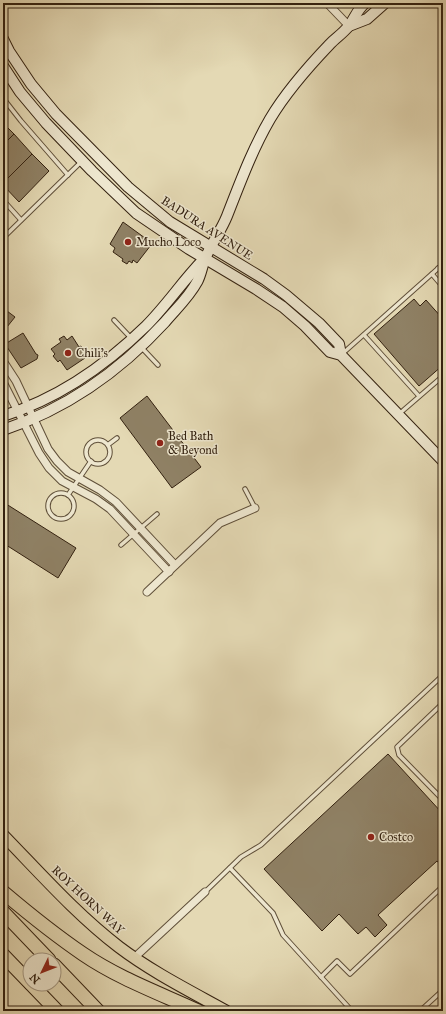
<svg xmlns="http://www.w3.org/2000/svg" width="446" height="1014" font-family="'IM FELL Great Primer',serif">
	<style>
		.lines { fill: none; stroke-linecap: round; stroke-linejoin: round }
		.stream { stroke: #796a51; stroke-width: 2.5 }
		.building { fill: #8f8165; stroke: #332110 }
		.lane-casing { stroke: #5f4f39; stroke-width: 5.5 }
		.street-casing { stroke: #5f4f39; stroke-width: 9 }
		.secondary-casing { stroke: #332110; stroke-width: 12 }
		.primary-casing { stroke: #332110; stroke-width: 13 }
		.highway-casing { stroke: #332110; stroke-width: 15 }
		.lane { stroke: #ede6ce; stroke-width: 3.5 }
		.street { stroke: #ede6ce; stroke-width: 7 }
		.secondary { stroke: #ede6ce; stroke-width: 10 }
		.primary { stroke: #e4d9b4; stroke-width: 11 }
		.highway { stroke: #e4d9b4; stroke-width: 13 }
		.poi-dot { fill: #8f2418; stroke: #ede6ce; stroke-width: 1.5 }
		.labels { text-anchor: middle; stroke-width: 3; stroke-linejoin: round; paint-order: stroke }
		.street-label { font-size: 12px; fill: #332110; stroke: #ede6ce }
		.poi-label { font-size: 12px; fill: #332110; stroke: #ede6ce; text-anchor: start }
	</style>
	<rect width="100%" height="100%" fill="#e4d9b4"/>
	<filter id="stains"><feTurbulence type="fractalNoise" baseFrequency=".005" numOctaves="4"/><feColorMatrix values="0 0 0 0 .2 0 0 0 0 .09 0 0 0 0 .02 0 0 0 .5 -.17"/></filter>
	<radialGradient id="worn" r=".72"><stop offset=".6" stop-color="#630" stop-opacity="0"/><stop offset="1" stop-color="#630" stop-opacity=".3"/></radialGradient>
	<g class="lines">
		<polyline class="stream" points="147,1009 150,1011"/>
	</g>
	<g class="building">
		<polygon points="3,123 14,134 3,145"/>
		<polygon points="14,134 32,154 3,183 3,145"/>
		<polygon points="32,154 49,171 19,202 3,185 3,183"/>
		<polygon points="123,222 145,238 143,240 151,245 137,263 133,260 132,263 129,261 127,264 122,261 123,259 113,252 115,248 110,244"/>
		<polygon points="414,299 420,306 426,300 443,319 443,365 419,386 374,334"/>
		<polygon points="3,308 15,317 3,332"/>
		<polygon points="23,333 36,354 38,355 37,359 21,368 5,344"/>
		<polygon points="64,336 67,340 72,336 79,347 81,346 84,351 82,353 85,358 67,370 60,360 58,362 53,356 55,354 51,349 61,342 59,339"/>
		<polygon points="147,396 201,467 172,488 120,418"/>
		<polygon points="3,502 76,548 58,578 3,543"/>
		<polygon points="388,754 443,814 443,868 437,861 378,915 387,925 375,937 366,927 358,934 339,914 322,931 264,869"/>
	</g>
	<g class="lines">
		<g class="lane-casing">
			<g id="lane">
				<polyline points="3,98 21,121 68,175"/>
				<polyline points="3,200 21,220"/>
				<polyline points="3,238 81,162"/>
				<polyline points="438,268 443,274"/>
				<polyline points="432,274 443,287"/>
				<polyline points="114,320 131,338"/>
				<polyline points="364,335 419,396"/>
				<polyline points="141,347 158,365"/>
				<polyline points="342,354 443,264"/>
				<polyline points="399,414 443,376"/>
				<circle cx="98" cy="452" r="12"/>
				<polyline points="109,444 117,438"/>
				<polyline points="245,489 255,508"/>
				<circle cx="61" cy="506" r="13"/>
				<polyline points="68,495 91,461"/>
				<polyline points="121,545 157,514"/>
				<polyline points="443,703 397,747 399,755 443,800"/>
				<polyline points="230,868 273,913 283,935 352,1011"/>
				<polyline points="205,892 241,857 261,845 443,675"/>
				<polyline points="321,977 337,961 350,974 443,886"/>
				<polyline points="420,1011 443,990"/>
			</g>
		</g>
		<g class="street-casing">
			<g id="street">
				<polyline points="327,3 349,26"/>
				<polyline points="3,361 16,381 48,449 57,461 68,472 100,490 116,502 175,565"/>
				<polyline points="3,382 39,453 49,468 62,481 96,499 110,509 169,572"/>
				<polyline points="147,592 220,523 255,508"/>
				<polyline points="134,958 205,892"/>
			</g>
		</g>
		<g class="secondary-casing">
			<g id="secondary">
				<polyline points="349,26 367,19 385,3"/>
				<polyline points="3,39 9,51 31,84 56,114 128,187 170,222 264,279 286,295 319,323 339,344 341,355"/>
				<polyline points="3,66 20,92 46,123 92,171 136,213 189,249 256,289 283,307 305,326 330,352 341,355 443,461"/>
				<path d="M3,416C57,399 106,365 146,326C166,306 182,282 202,261"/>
				<path d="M3,430C66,409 120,371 165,322C176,309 189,297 197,282C201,275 202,266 205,259C211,244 221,231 227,216C240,183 252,150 270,119C286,92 308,67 330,44C336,38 343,33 348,27C355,19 355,12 365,3"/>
			</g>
		</g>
		<g class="primary-casing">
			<path id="primary" d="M3,835C40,873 76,914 119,947C152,972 190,991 226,1011"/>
		</g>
		<g class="highway-casing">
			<g id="highway">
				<path d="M3,892C29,914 55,935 83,954C118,978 159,993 198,1011"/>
				<polyline points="3,912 49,960"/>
				<polyline points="3,955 30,983"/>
				<polyline points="54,965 98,1011"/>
				<polyline points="31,984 57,1011"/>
			</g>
		</g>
		<use href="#lane" class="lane"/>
		<use href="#street" class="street"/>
		<use href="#secondary" class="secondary"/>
		<use href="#primary" class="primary"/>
		<use href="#highway" class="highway"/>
	</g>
	<g class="poi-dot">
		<circle cx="128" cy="242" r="4"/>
		<circle cx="68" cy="353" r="4"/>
		<circle cx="160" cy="443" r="4"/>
		<circle cx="371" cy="837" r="4"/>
	</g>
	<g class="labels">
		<g class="street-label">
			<text transform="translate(207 228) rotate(33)" y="4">BADURA AVENUE</text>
			<text transform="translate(88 900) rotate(43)" y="4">ROY HORN WAY</text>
		</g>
		<g class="poi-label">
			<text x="136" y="246">Mucho Loco</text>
			<text x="76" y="357">Chili's</text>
			<text x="168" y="440">Bed Bath<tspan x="168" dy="14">&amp; Beyond</tspan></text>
			<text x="379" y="841">Costco</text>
		</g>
	</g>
	<rect width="446" height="1014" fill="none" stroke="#e4d9b4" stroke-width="16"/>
	<rect x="4" y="4" width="438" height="1006" fill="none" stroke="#332110" stroke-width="2"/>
	<rect x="8" y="8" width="430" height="998" fill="none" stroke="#332110"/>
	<g transform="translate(42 972) rotate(227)"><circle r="19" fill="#ede6ce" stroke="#a39782"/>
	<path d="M0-3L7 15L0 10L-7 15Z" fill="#8f2418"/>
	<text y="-6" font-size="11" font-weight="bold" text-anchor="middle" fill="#332110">N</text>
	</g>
	<rect width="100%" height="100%" filter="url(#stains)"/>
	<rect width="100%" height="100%" fill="url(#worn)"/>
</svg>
